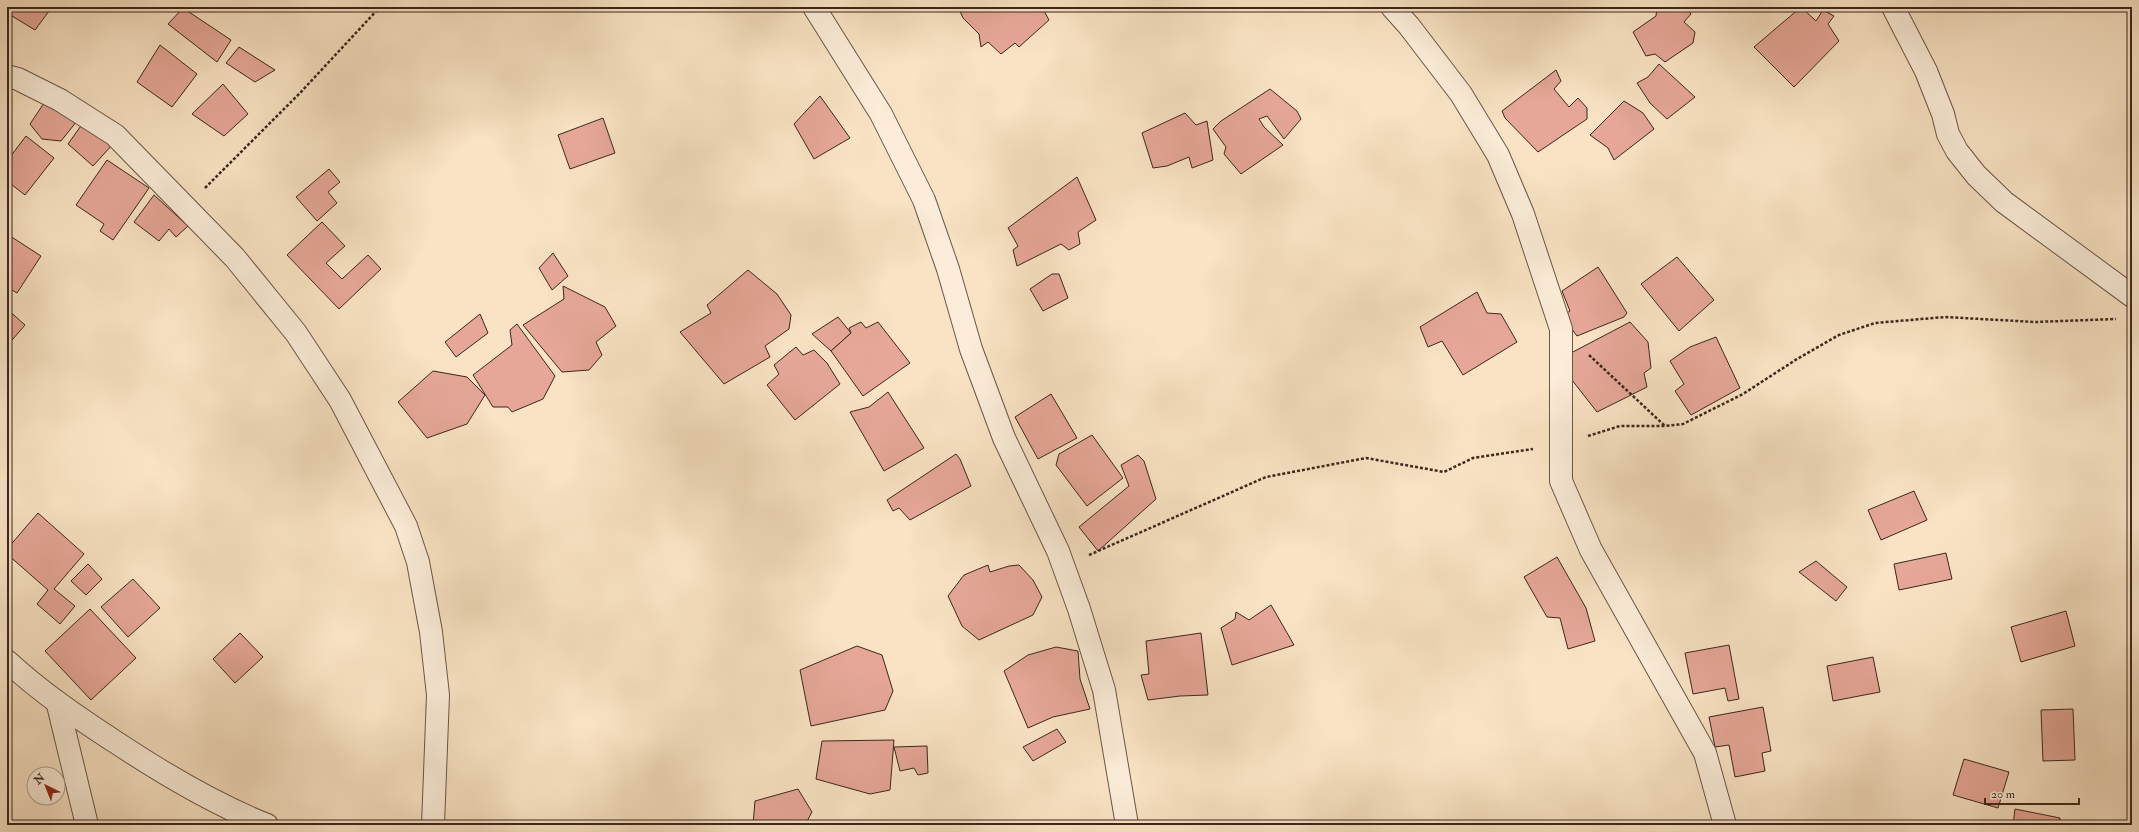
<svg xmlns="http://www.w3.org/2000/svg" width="2139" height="832" font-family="'IM FELL Double Pica',serif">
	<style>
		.building { fill: #e6a798; stroke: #3b271d }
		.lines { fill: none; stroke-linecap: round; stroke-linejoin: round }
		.minor-casing { stroke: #6a5647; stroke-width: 24 }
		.path { stroke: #3b271d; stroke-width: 2.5; stroke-dasharray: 3 2; stroke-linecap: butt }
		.minor { stroke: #fbedd9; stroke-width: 22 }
	</style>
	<rect width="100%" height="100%" fill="#f9e3c4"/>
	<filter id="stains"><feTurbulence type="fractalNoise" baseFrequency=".005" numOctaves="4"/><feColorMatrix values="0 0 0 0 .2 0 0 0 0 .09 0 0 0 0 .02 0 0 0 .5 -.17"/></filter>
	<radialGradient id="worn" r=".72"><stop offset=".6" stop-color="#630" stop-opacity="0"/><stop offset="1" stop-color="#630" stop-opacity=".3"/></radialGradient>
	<g class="building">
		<polygon points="7,7 52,7 35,30 7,13"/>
		<polygon points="958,7 1042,7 1049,20 1019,47 1015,43 1001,54 988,42 981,47 979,34 963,18"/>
		<polygon points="1657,7 1686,7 1691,14 1684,22 1695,32 1693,43 1665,62 1655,54 1646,56 1633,32 1656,16"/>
		<polygon points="1801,7 1816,21 1823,10 1834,16 1828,24 1839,41 1794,87 1754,47"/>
		<polygon points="183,8 231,40 217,62 168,24"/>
		<polygon points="160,45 197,74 172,107 137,82"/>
		<polygon points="239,47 275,70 255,82 226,63"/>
		<polygon points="1659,64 1695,97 1667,119 1650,103 1637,83 1648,77"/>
		<polygon points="1556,70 1561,81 1554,89 1569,107 1578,98 1587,108 1587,119 1538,152 1505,118 1502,111"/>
		<polygon points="223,84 248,114 224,136 192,114"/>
		<polygon points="1270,89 1297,111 1301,119 1284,139 1267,116 1259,119 1264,127 1283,145 1241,174 1224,154 1226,147 1213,129 1221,121"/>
		<polygon points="820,96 850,138 814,159 794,124"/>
		<polygon points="46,100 81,116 61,141 42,139 30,124"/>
		<polygon points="1624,101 1643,113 1654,129 1614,160 1608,148 1590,135"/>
		<polygon points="1185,113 1196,125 1207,121 1213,160 1192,168 1189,157 1167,166 1153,168 1142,133"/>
		<polygon points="603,118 615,153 570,169 558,135"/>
		<polygon points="83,123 113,144 93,166 68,144"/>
		<polygon points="26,136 54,158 25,195 7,181 7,161"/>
		<polygon points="107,160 149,188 113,240 100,231 104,224 76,205"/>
		<polygon points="329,169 340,182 328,192 337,203 317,221 296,197"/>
		<polygon points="1077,177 1096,220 1078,232 1080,244 1069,250 1061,244 1017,266 1013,250 1018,246 1008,228"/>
		<polygon points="154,195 188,226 176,237 169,229 159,241 134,222"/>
		<polygon points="322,222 345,246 326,263 342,279 368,255 381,269 339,309 287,255"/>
		<polygon points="7,234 41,256 17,293 7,287"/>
		<polygon points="553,253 568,276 552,290 539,268"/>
		<polygon points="1677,257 1714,300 1679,331 1641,284"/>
		<polygon points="1598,267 1627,313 1624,317 1577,336 1562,316 1570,311 1562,291"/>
		<polygon points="748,270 777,294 791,315 789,329 765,346 770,357 724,384 680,332 711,313 707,305"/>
		<polygon points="1052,274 1059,274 1068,298 1043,311 1030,289"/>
		<polygon points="563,286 605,307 616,326 596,342 602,355 589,370 562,372 523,325 564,299"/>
		<polygon points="1477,292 1487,313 1501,314 1517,342 1463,375 1442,341 1428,347 1420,327"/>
		<polygon points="7,309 25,325 7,346"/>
		<polygon points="480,314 488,333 456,357 445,342"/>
		<polygon points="838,317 851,333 831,351 812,334"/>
		<polygon points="861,322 866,328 878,322 910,363 863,396 831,351 851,333 849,328"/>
		<polygon points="1630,322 1648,342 1651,368 1644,373 1647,387 1597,412 1568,375 1571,353"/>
		<polygon points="517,324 555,376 543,399 512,412 508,407 493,407 473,375 512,345 510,330"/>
		<polygon points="1716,337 1740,388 1691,415 1675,391 1684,384 1670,361 1690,347"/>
		<polygon points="796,347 803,355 814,350 827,363 840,384 795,420 767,385 779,374 774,365"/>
		<polygon points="433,371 467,377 485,395 467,424 427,438 398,402"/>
		<polygon points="888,392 924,448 884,471 850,412 869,407"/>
		<polygon points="1051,394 1077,438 1038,459 1015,417"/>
		<polygon points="1092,435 1123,478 1087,506 1056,465 1059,454"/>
		<polygon points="956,454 960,459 971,486 910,520 899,508 893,511 887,500"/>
		<polygon points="1138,455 1144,461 1156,499 1098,551 1079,527 1129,486 1121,465"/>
		<polygon points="1914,491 1927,520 1881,540 1868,510"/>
		<polygon points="38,513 84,554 54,589 75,606 60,624 37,604 48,590 7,554 7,549"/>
		<polygon points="1946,553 1952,579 1899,590 1894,564"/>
		<polygon points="1557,557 1586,608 1595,641 1568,649 1560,618 1547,617 1524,577"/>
		<polygon points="1816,561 1847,587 1836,601 1799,572"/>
		<polygon points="88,564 102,579 86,595 71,581"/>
		<polygon points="988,565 990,572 1009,566 1019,565 1033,580 1042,597 1033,615 979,640 962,626 948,596 964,575"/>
		<polygon points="133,579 160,608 128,637 101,607"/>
		<polygon points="1271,605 1294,645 1232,665 1221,628 1235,619 1236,612 1249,620"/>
		<polygon points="90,609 136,658 91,700 45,651"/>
		<polygon points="2066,611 2075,646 2021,662 2011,627"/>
		<polygon points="240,633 263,657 235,683 213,659"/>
		<polygon points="1201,633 1208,695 1180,696 1148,700 1141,675 1149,674 1146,641"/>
		<polygon points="1729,645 1739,699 1728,701 1725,688 1693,694 1685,653"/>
		<polygon points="857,646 882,655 893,691 885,710 811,726 800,670"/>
		<polygon points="1056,647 1078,651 1080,679 1090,709 1053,717 1028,728 1004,671 1028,655"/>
		<polygon points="1873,657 1880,692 1833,701 1827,666"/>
		<polygon points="1763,707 1771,751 1762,753 1765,771 1735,777 1729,745 1715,747 1709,717"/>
		<polygon points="2073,709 2075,760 2043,761 2041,710"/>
		<polygon points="1057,729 1066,742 1033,761 1023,747"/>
		<polygon points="894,740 890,790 870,794 816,779 822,741"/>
		<polygon points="927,746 928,773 918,775 914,768 900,771 894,747"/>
		<polygon points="1964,759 2009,772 1998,808 1953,795"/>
		<polygon points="798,789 812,812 805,825 753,825 755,801"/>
		<polygon points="2015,809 2060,818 2059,825 2013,825"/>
		<polygon points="139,821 140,825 125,825"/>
	</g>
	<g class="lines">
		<g class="minor-casing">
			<g id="minor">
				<polyline points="814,7 881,114 924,200 948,269 971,349 1004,438 1058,551 1079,609 1104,690 1127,825"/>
				<polyline points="1392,7 1409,26 1461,94 1498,155 1523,214 1561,329 1561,481 1591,550 1705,753 1725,825"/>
				<polyline points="1893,7 1926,71 1943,114 1948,134 1957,151 1976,175 2004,202 2132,296"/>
				<polyline points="7,76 18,79 60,100 115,135 235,258 296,333 340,400 406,526 418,562 431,632 438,695 433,825"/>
				<path d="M7,661C42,693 77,717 117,743C164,774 214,804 267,825"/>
				<polyline points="58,705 87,825"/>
			</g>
		</g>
		<g class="path">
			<polyline points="205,188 300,93 380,7"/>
			<polyline points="1589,355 1665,426"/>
			<polyline points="1588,436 1620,426 1665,426 1683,424 1743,394 1797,359 1839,335 1875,323 1945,317 2035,322 2116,319"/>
			<polyline points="1089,555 1266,477 1366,458 1444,472 1473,458 1533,449"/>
		</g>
		<use href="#minor" class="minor"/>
	</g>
	<rect width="2139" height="832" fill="none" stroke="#f9e3c4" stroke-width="24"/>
	<rect x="8" y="8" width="2123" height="816" fill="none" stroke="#3b271d" stroke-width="2"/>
	<rect x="12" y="12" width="2115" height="808" fill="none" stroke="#3b271d"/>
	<g transform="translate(46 786) rotate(317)"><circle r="19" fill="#fbedd9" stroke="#ae9e8e"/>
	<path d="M0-3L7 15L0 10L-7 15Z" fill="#8f2418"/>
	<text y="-6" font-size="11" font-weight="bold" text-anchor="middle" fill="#3b271d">N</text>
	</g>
	<path d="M1985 798v6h94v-6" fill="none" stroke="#3b271d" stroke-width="2"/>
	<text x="1991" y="798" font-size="12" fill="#3b271d" stroke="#fbedd9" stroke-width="3" paint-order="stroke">20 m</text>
	<rect width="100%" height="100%" filter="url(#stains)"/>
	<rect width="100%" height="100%" fill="url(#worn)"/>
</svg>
